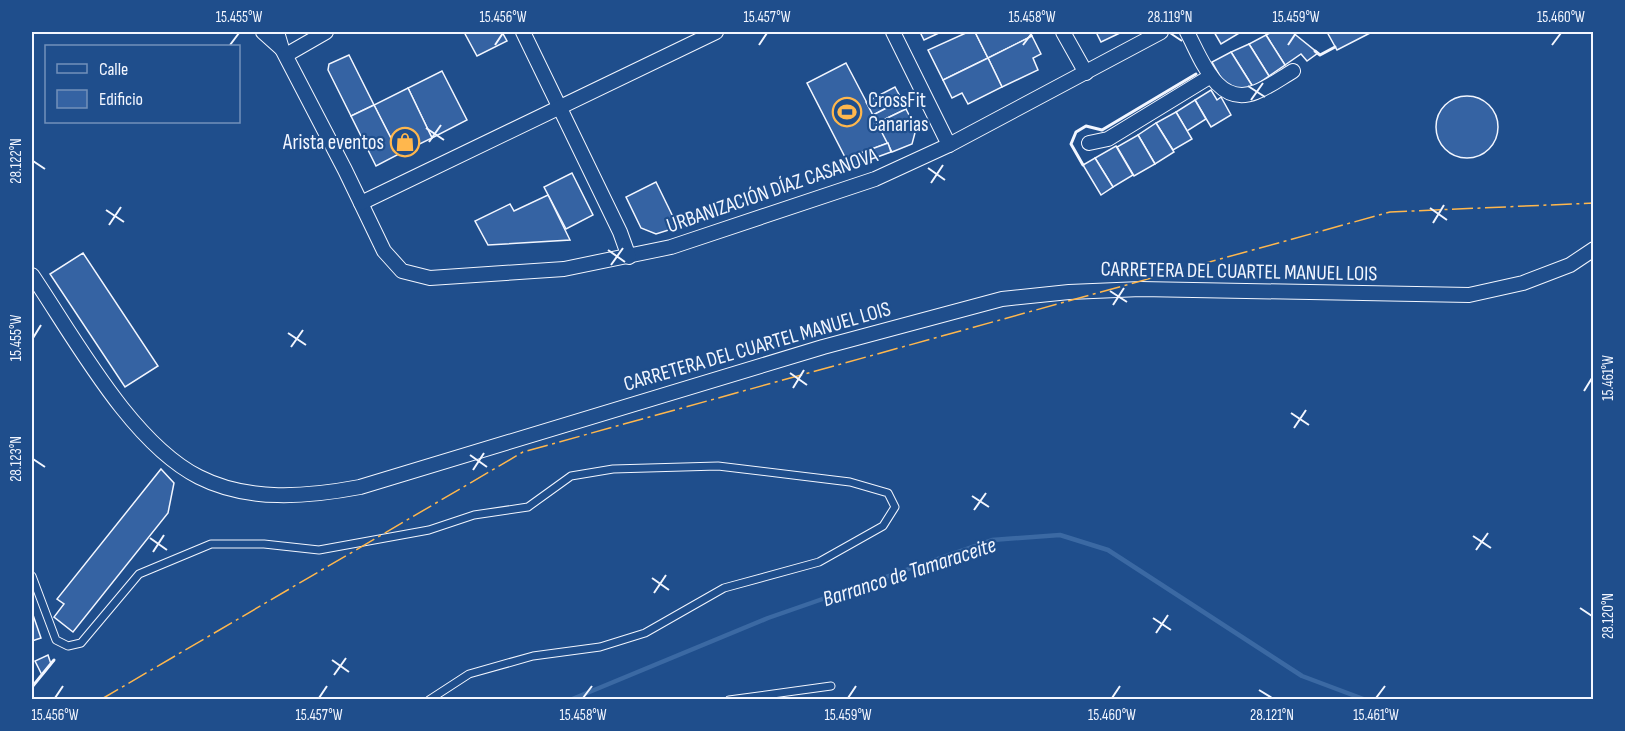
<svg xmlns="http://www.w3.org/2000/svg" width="1625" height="731" font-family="'Sofia Sans Condensed',sans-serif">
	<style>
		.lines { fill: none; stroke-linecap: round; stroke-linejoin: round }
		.stream { stroke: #3b69a3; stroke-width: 4.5 }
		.building { fill: #3563a3; stroke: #f2f6ff; stroke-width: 1.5 }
		.service-casing { stroke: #f2f6ff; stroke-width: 9 }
		.minor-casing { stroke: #f2f6ff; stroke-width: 16 }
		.service { stroke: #1f4e8c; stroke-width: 7 }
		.minor { stroke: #1f4e8c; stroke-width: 14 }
		.wall { stroke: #f2f6ff; stroke-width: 3 }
		.power { stroke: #ffb74d; stroke-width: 1.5; stroke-dasharray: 21 4.5 3 4.5; stroke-linecap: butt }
		.ticks { fill: none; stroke: #f2f6ff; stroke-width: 2 }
		.labels { text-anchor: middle; stroke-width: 4.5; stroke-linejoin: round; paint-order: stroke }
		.poi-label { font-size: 21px; fill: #f2f6ff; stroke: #1f4e8c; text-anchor: start }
		.street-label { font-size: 21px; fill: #f2f6ff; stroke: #1f4e8c }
		.water-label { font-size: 22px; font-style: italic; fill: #f2f6ff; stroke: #1f4e8c }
		.neatline { fill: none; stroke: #f2f6ff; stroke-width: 2 }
		.ticks-label { font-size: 15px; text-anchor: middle; fill: #f2f6ff }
	</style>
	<rect width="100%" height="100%" fill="#1f4e8c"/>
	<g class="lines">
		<polyline class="stream" points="570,700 768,618 992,540 1060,535 1108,550 1302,676 1366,700"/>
	</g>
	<g class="building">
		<polygon points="464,32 502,32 507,41 477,56"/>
		<polygon points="920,32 941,32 924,40"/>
		<polygon points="968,32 975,32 988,58 943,80 928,50"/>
		<polygon points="975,32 1030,32 1032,36 988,58"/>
		<polygon points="1096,32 1122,32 1101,42"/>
		<polygon points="1214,32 1241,32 1221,44"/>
		<polygon points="1272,32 1292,32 1318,53 1307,61 1301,54 1285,65 1266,35"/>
		<polygon points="1327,32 1372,32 1337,50"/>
		<polygon points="1266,35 1285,65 1269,76 1249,44"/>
		<polygon points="1032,36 1041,54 1033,58 1038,70 1002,87 988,58"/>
		<polygon points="1249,44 1269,76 1253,87 1231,52"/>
		<polygon points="1231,52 1253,87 1244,89 1229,87 1224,83 1212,62"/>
		<polygon points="349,55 374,105 351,116 328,70 329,64"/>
		<polygon points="988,58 1002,87 968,104 962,93 952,98 943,80"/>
		<polygon points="846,63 888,143 846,159 807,83"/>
		<polygon points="442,71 467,120 432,138 408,88"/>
		<polygon points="895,87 902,100 873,115 866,102"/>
		<polygon points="408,88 432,138 399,154 374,105"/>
		<polygon points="1211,90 1217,100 1221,97 1231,115 1211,127 1195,100"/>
		<circle cx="1467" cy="127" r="31"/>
		<polygon points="902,100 906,109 877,123 873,115"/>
		<polygon points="1195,100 1206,119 1187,131 1176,112"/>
		<polygon points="374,105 399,154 376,166 351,116"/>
		<polygon points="906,109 916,129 912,144 892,152 877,123"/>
		<polygon points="1176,112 1192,139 1173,150 1156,123"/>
		<polygon points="1156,123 1174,152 1155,164 1138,135"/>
		<polygon points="1138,135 1155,164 1134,176 1117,147"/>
		<polygon points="888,143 891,152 847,168 844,159"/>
		<polygon points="1116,146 1133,175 1113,187 1095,158"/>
		<polygon points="1095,158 1113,187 1101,195 1083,165"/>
		<polygon points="572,173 593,215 566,229 544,187"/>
		<polygon points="656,182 678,227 656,234 641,228 626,197"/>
		<polygon points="548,195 570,240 488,245 475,221 510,204 514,211"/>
		<polygon points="83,253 158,366 125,387 50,274"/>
		<polygon points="161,469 174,483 168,513 73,632 54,617 64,604 57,599"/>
		<polygon points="32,612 41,638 32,641"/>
		<polygon points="48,655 51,664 42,675 35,661"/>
	</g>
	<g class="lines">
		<g class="service-casing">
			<g id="service">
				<polyline points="32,576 56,640 68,646 81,643 139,574 211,544 264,544 319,550 429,530 474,515 528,507 571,476 613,469 718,466 850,482 888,493 895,507 883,526 819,562 724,588 645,633 600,647 533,656 469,674 429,700"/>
				<polyline points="729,700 831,686"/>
			</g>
		</g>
		<g class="minor-casing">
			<g id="minor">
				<polyline points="263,32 282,49"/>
				<polyline points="277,32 282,49 345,170 384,251 402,271 430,278 564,269 671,247 875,179 949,145 1161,32"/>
				<polyline points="523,32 620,232 629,257"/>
				<polyline points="893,32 949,145"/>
				<polyline points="1063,32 1086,73"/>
				<path d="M1187,32C1201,58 1217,108 1256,92C1269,87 1281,78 1293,71"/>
				<polyline points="286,55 326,32"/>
				<polyline points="1089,143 1108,139 1211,76"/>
				<polyline points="361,203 716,32"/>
				<path d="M32,275C74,337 131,443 199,477C248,502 307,497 360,487L823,347L1002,299L1069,292L1141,289L1469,295L1523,283L1570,265L1594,249"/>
			</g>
		</g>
		<use href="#service" class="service"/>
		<use href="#minor" class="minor"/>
		<g class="wall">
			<polyline points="1315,51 1320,55 1335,47"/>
			<polyline points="1083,165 1071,144 1076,132 1086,126 1102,130 1196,74"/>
			<polyline points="32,687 54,660"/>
		</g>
		<polyline class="power" points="100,700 523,452 1390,212 1594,203"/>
	</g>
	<path class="ticks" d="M1170,33L1182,41M230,45L239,33M495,45L503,33M759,45L767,33M1023,45L1032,33M1288,45L1296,33M1552,45L1561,33M1248,86L1265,97M1251,100L1263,83M426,128L444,140M429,142L441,125M33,161L45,169M928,168L945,180M931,183L943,165M1430,208L1447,220M106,210L124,222M1433,223L1444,205M109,225L121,207M608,250L625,262M611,265L623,248M1110,291L1127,302M1113,305L1124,288M288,333L306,345M33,338L41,325M291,347L303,330M790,373L807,385M793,388L804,370M1584,391L1592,378M1291,413L1309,425M1294,428L1306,410M470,455L487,467M33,459L45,467M473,470L484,453M972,496L989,507M974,510L986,493M1473,536L1491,548M150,538L167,550M1476,550L1488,533M153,552L164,535M652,578L669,590M654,593L666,575M1580,608L1592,616M1153,618L1171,630M1156,633L1168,615M332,660L349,672M334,675L346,658M1259,690L1272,698M55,698L63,686M319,698L327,686M583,698L592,686M848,698L856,686M1112,698L1120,686M1376,698L1385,686"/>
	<defs>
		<g id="stadium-ring" transform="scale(1.5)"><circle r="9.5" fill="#1f4e8c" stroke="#ffb74d" stroke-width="1.5"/><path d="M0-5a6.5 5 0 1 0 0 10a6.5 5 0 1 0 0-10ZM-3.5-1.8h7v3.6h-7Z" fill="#ffb74d"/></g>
		<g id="shop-ring" transform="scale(1.5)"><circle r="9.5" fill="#1f4e8c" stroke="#ffb74d" stroke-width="1.5"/><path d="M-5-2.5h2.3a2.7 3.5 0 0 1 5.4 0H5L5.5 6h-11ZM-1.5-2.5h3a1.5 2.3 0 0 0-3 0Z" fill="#ffb74d"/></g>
	</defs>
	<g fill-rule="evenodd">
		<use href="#stadium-ring" x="847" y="112"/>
		<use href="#shop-ring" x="405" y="142"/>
	</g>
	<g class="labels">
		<g class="poi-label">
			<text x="868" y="107">CrossFit<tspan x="868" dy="24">Canarias</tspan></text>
			<text x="384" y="149" text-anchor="end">Arista eventos</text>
		</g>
		<g class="street-label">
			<text transform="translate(772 190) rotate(-19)" y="7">URBANIZACIÓN DÍAZ CASANOVA</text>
			<text transform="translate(1239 271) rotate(1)" y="7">CARRETERA DEL CUARTEL MANUEL LOIS</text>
			<text transform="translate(757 346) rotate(-16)" y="7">CARRETERA DEL CUARTEL MANUEL LOIS</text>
		</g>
		<g class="water-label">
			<text transform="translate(909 571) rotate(-18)" y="8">Barranco de Tamaraceite</text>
		</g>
	</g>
	<rect width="1625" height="731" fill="none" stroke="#1f4e8c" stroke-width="66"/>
	<rect x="45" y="45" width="195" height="78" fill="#1f4e8c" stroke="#7391ba" stroke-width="1.5"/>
	<rect x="57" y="64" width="30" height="9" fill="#1f4e8c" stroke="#7391ba" stroke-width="1.5"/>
	<text x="99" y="75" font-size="18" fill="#f2f6ff">Calle</text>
	<rect x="57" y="90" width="30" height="18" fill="#3563a3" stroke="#7391ba" stroke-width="1.5"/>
	<text x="99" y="105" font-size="18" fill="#f2f6ff">Edificio</text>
	<rect x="33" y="33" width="1559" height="665" class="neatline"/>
	<g class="ticks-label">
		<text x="239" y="22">15.455°W</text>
		<text x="503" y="22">15.456°W</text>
		<text x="767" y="22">15.457°W</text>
		<text x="1032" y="22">15.458°W</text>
		<text x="1170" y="22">28.119°N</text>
		<text x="1296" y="22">15.459°W</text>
		<text x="1561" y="22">15.460°W</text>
		<text transform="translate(16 161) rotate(-90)" y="5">28.122°N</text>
		<text transform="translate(16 338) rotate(-90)" y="5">15.455°W</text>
		<text transform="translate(1608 378) rotate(-90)" y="5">15.461°W</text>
		<text transform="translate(16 459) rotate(-90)" y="5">28.123°N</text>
		<text transform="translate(1608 616) rotate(-90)" y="5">28.120°N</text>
		<text x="55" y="720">15.456°W</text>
		<text x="319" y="720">15.457°W</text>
		<text x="583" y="720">15.458°W</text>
		<text x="848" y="720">15.459°W</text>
		<text x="1112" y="720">15.460°W</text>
		<text x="1272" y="720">28.121°N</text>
		<text x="1376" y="720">15.461°W</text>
	</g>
</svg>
